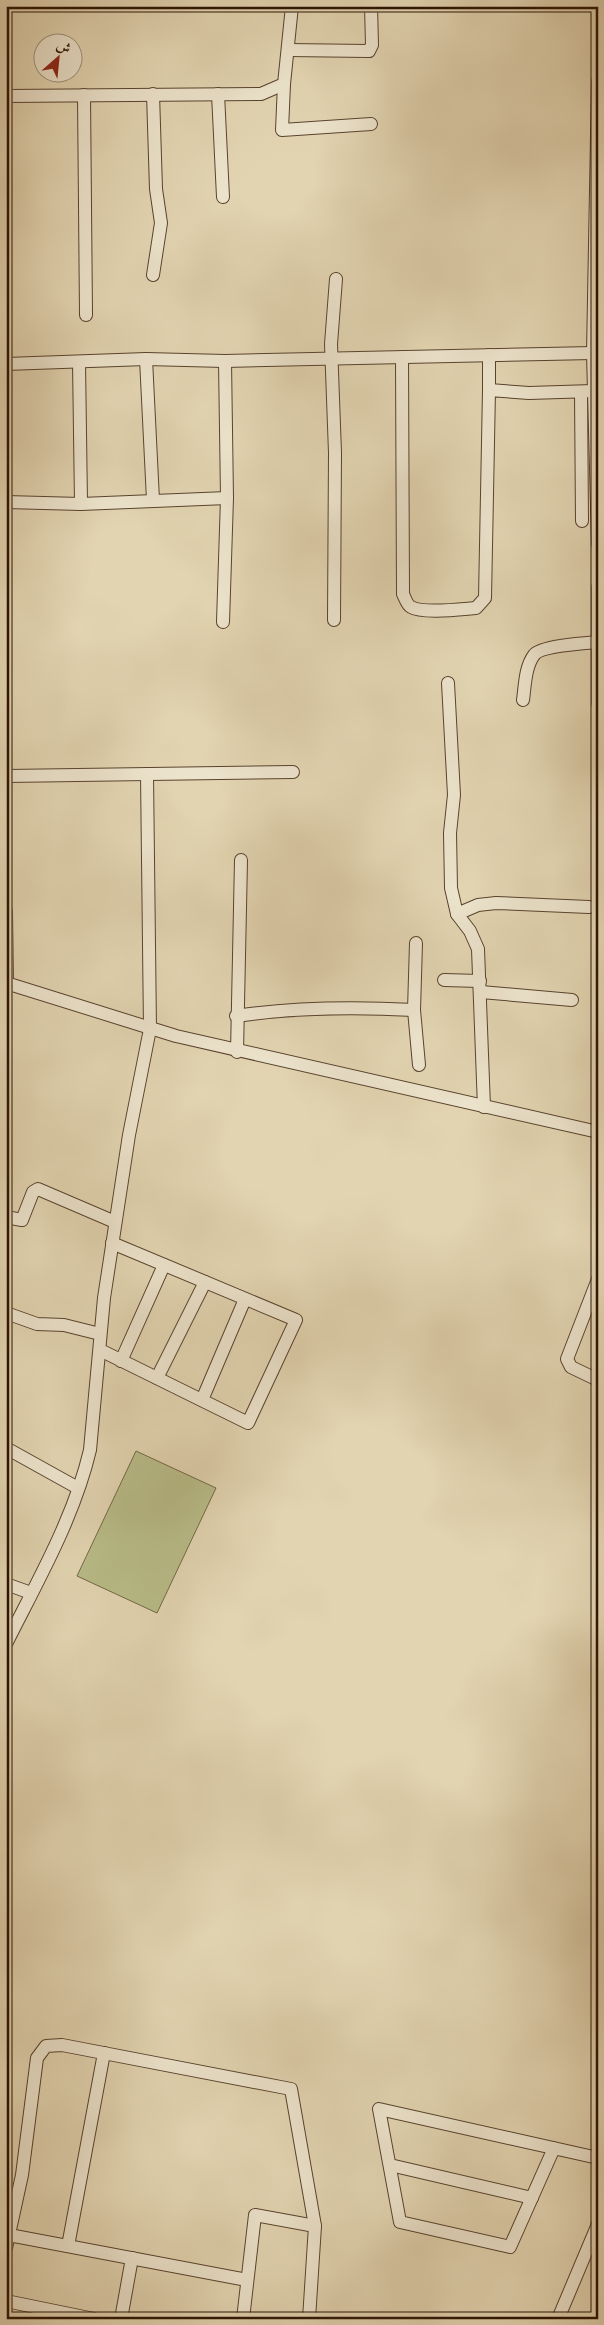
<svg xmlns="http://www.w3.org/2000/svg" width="604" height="2325" font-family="'Libre Caslon Text',Amiri,serif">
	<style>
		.green { fill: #b8bc88; stroke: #726846 }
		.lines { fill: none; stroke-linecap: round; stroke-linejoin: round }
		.minor-casing { stroke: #59432e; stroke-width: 14 }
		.minor { stroke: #ece3cc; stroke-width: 12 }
	</style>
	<rect width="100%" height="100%" fill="#e2d4b1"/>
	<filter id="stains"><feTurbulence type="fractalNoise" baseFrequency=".004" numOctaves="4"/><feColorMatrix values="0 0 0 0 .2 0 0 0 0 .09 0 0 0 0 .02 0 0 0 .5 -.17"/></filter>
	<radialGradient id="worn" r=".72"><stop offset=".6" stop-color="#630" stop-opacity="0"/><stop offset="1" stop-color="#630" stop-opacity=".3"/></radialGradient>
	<polygon class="green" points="136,1451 216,1488 157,1613 77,1576"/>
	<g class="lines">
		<g class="minor-casing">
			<g id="minor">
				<polyline points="288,50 369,51 372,45 371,6"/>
				<polyline points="598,81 593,353 598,544"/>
				<polyline points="284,84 282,130 371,124"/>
				<polyline points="218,94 223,197"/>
				<polyline points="84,95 86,315"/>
				<polyline points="6,96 261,94 284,84 292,6"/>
				<polyline points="153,275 161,223 156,189 153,94"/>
				<polyline points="489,355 489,390"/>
				<path d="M402,357L403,594C405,598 407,605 411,607C423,614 462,609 476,608L485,598L489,390L529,393L593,391"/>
				<polyline points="146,359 153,500"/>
				<polyline points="79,362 81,504"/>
				<polyline points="6,364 146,359 225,361 593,353"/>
				<polyline points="581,392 582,521"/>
				<polyline points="6,502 81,504 227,498"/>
				<polyline points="598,587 598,703"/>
				<polyline points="334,620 335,453 331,344 336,279"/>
				<polyline points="223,622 227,498 225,361"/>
				<polyline points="448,683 454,795 450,833 451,888 457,914 470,931 478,949 484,1107"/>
				<path d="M523,700C525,686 525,667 534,655C540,646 586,643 598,642"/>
				<polyline points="6,776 293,772"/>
				<polyline points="6,911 7,983"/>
				<polyline points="457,914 478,905 496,903 589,907"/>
				<polyline points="416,943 414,1010 419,1065"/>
				<polyline points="444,980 480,981"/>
				<polyline points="6,983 176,1036 598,1132"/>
				<polyline points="481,992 572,1000"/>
				<path d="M236,1016C296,1007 354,1007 414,1010"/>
				<polyline points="237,1052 241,860"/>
				<polyline points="6,1217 22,1220 33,1192 38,1189 115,1222"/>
				<polyline points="598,1279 567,1359 571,1367 598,1380"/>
				<polyline points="6,1313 37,1324 64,1325 100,1334"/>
				<polyline points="100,1350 248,1423 296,1320 112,1243"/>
				<polyline points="121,1361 164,1265"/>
				<polyline points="157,1378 205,1282"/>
				<polyline points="202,1400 245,1299"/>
				<polyline points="6,1448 78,1488"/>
				<polyline points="6,1584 31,1593"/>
				<path d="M6,1644C37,1582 74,1518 90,1450L104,1298L129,1135L150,1029L147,774"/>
				<polyline points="554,2148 510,2247 400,2222 379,2109 598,2158"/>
				<polyline points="390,2165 532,2198"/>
				<polyline points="9,2235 247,2280"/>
				<polyline points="68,2246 104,2053"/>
				<polyline points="6,2248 22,2175 37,2058 46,2046 62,2045 291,2089 315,2226 309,2319"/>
				<polyline points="6,2301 94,2319"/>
				<polyline points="121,2319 132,2258"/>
				<polyline points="243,2319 255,2215 315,2226"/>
				<polyline points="558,2319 598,2224"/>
			</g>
		</g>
		<use href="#minor" class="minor"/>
	</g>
	<rect width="604" height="2325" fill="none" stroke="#e2d4b1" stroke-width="25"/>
	<rect x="8" y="8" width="589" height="2310" fill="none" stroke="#2b1303" stroke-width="2.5"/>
	<rect x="12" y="12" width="579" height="2300" fill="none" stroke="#2b1303"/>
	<g transform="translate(58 58) rotate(27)"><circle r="24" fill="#ece3cc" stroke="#9f907c"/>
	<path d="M0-4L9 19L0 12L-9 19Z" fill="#8f2418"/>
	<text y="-8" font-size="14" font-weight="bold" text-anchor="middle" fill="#2b1303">ش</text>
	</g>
	<rect width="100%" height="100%" filter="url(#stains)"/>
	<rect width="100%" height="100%" fill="url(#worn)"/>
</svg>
